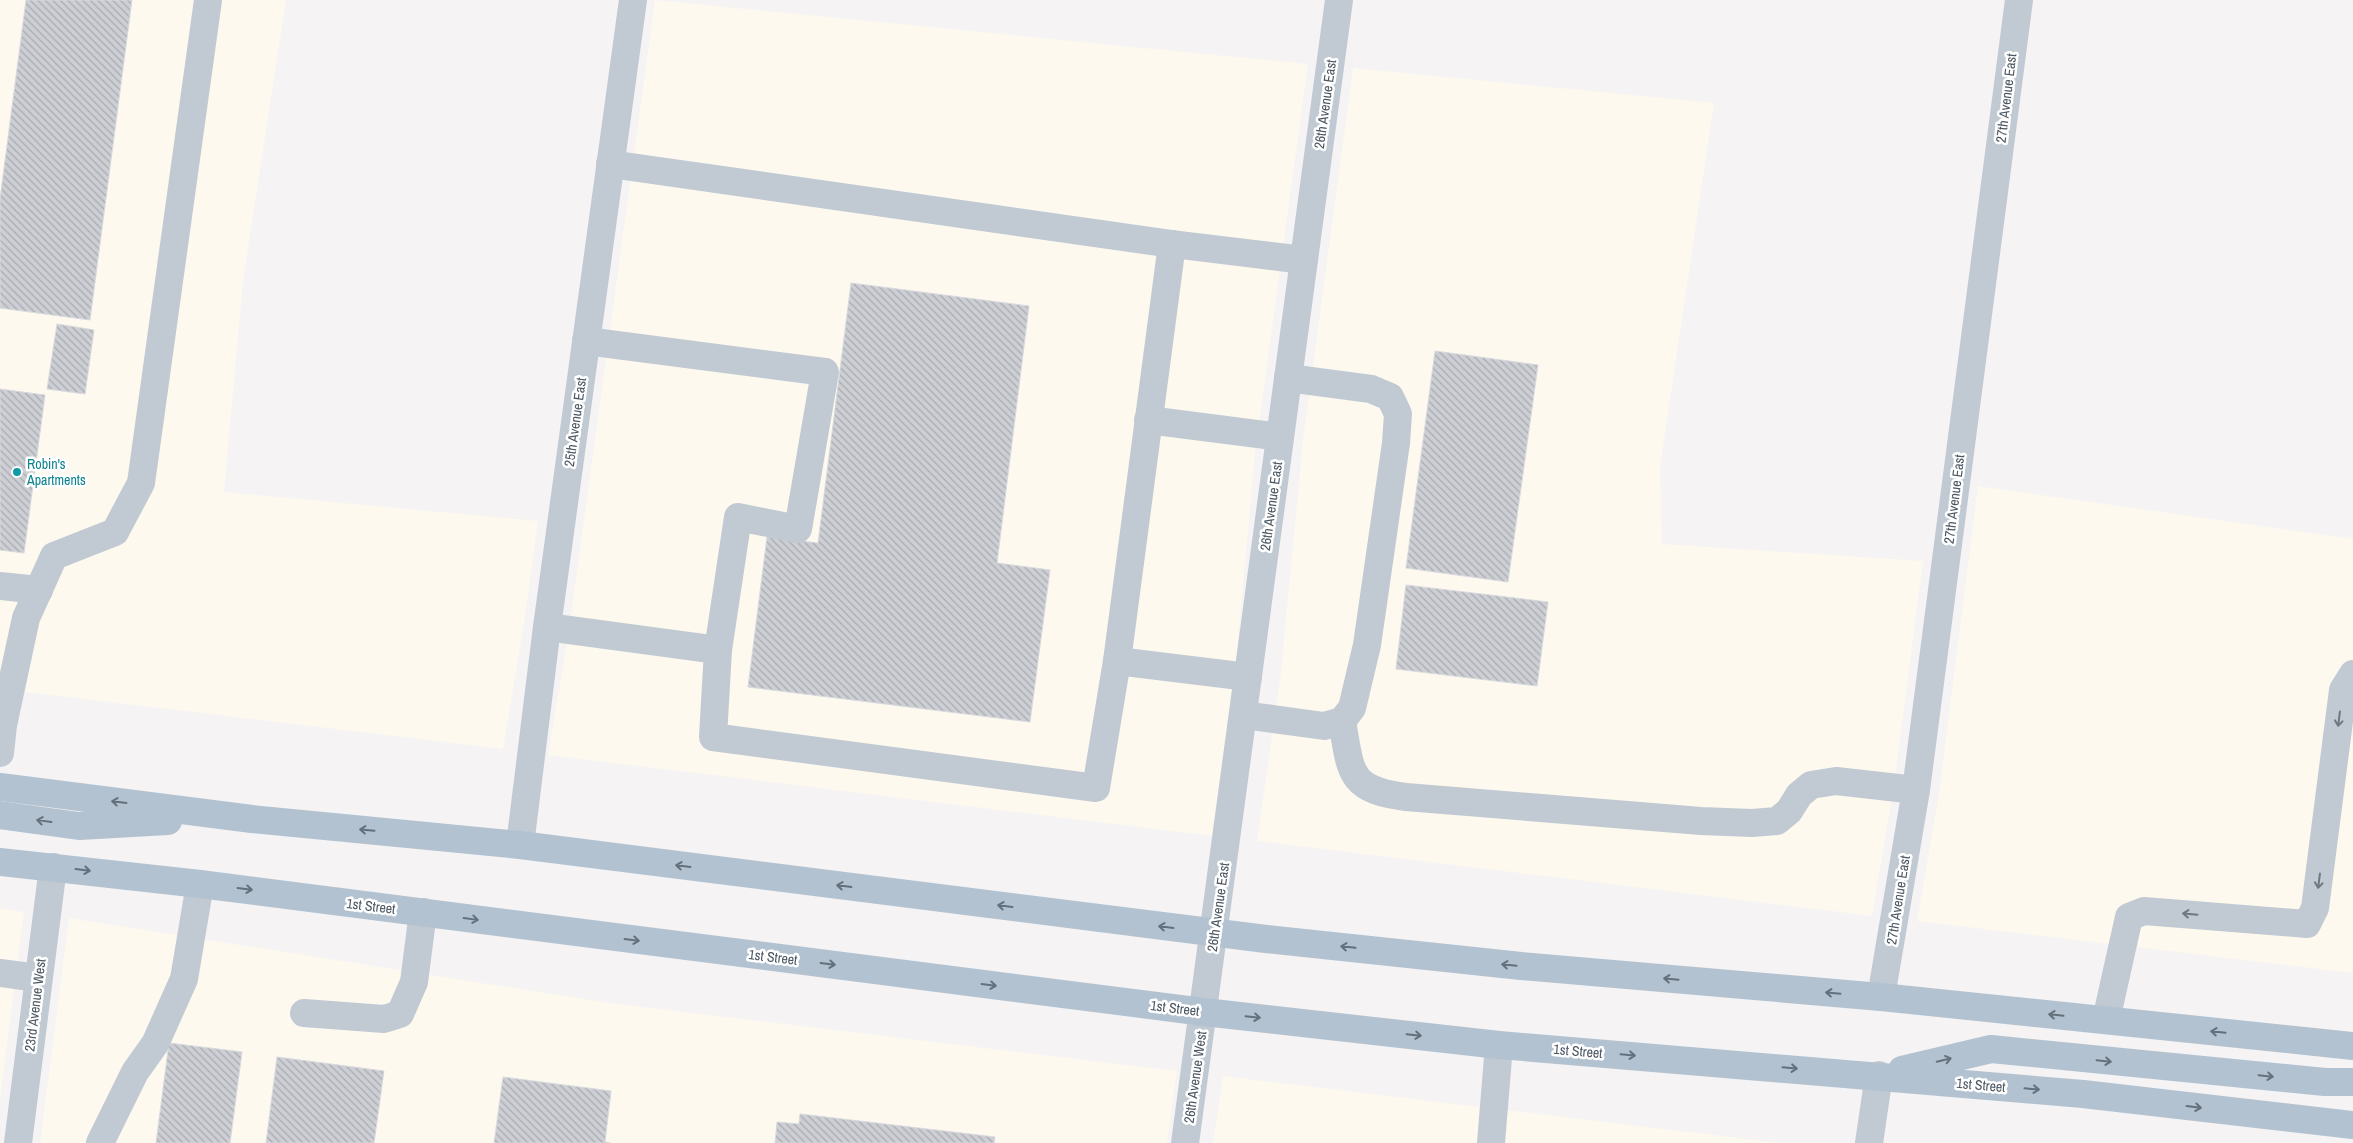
<svg xmlns="http://www.w3.org/2000/svg" width="2353" height="1143" font-family="'Archivo Narrow',sans-serif">
	<style>
		.commercial { fill: #fdf9ef }
		.building { fill: url(#building-back-hatch); stroke: #d7d9de }
		.lines { fill: none; stroke-linecap: round; stroke-linejoin: round }
		.minor { stroke: #c1cad2; stroke-width: 28 }
		.major { stroke: #b3c2d1; stroke-width: 28 }
		.oneway { stroke: #6e7983 }
		.oneway2 { stroke: #64717d }
		.culture-dot { fill: #0f9aa8; stroke: #fff; stroke-width: 2 }
		.labels { text-anchor: middle; stroke-width: 5; stroke-linejoin: round; paint-order: stroke }
		.street-label { font-size: 14px; fill: #4a5661; stroke: #fff }
		.culture-label { font-size: 14px; fill: #0d838f; stroke: #fff; text-anchor: start }
	</style>
	<defs>
		<pattern id="building-back-hatch" width="6" height="6" patternUnits="userSpaceOnUse" patternTransform="scale(1.25)"><rect width="6" height="6" fill="#cdcfd5"/><path d="M-1 5l2 2M0 0l6 6M5-1l2 2" fill="none" stroke="#a8abb0"/></pattern>
	</defs>
	<rect width="100%" height="100%" fill="#f5f3f3"/>
	<g class="commercial">
		<polygon points="0,0 286,0 243,281 224,492 538,521 524,624 503,749 0,689"/>
		<polygon points="655,0 1308,64 1255,453 1235,676 1212,836 548,755 569,630"/>
		<polygon points="1353,68 1714,103 1660,467 1662,544 1923,561 1894,786 1872,916 1257,841 1280,681 1303,440"/>
		<polygon points="1978,486 2353,539 2353,973 1917,921 1939,793"/>
		<polygon points="0,908 24,912 0,1099"/>
		<polygon points="69,918 609,1003 1177,1071 1167,1143 40,1143"/>
		<polygon points="1223,1076 1781,1143 1213,1143"/>
	</g>
	<g class="building">
		<polygon points="26,0 132,0 90,320 0,308 0,199"/>
		<polygon points="851,283 1029,306 997,563 1050,570 1030,722 748,687 767,537 818,543"/>
		<polygon points="57,324 94,330 85,394 47,389"/>
		<polygon points="1435,351 1538,365 1508,582 1406,568"/>
		<polygon points="0,389 45,395 24,553 0,550"/>
		<polygon points="1406,585 1548,602 1537,686 1396,669"/>
		<polygon points="169,1043 242,1052 230,1143 156,1143"/>
		<polygon points="277,1057 384,1071 374,1143 266,1143"/>
		<polygon points="503,1077 611,1091 605,1142 610,1143 494,1143"/>
		<polygon points="800,1114 995,1137 994,1143 775,1143 777,1122 799,1124"/>
	</g>
	<g class="lines">
		<g class="minor">
			<polyline points="610,164 1172,244 1304,260"/>
			<polyline points="586,341 825,372 798,529 738,517 718,650"/>
			<polyline points="1148,420 1280,437"/>
			<polyline points="0,586 39,590"/>
			<polyline points="547,627 718,650 713,737 1096,788 1117,661 1248,677"/>
			<polyline points="1117,661 1172,244"/>
			<polyline points="1243,715 1324,726 1342,721 1352,708 1367,645 1396,443 1398,414 1390,397 1371,389 1288,378"/>
			<path d="M1342,721C1351,772 1348,790 1406,797L1701,821L1752,823L1777,821L1789,811L1799,795L1811,785L1836,781L1916,790"/>
			<polyline points="0,753 3,725 26,618 54,556 115,532 141,483 208,0"/>
			<polyline points="520,845 547,627 633,0"/>
			<polyline points="0,973 38,978"/>
			<polyline points="1881,997 1916,790 2019,0"/>
			<polyline points="304,1013 384,1019 400,1014 414,982 423,912"/>
			<polyline points="2106,1020 2129,917 2144,911 2307,924 2315,908 2343,690 2353,674"/>
			<polyline points="18,1143 53,867"/>
			<polyline points="100,1143 135,1072 155,1044 184,979 200,884"/>
			<polyline points="1185,1143 1339,0"/>
			<polyline points="1491,1143 1499,1045"/>
			<polyline points="1869,1143 1879,1075"/>
		</g>
		<g class="major">
			<polyline points="0,787 252,819 520,845 1266,939 1521,966 1881,997 2353,1046"/>
			<polyline points="0,815 79,826 168,821"/>
			<polyline points="0,862 200,884 1204,1012 1499,1045 2083,1094 2353,1125"/>
			<polyline points="1902,1070 1991,1049 2325,1082 2353,1082"/>
		</g>
	</g>
	<defs><path id="oneway-shaft" d="M-6 0H5M1.5-3L5.5 0L1.5 3" fill="none" stroke-width="1.6" stroke-linecap="round" stroke-linejoin="round" transform="scale(1.25)"/></defs>
	<g class="oneway">
		<use href="#oneway-shaft" transform="translate(2339 719) rotate(97)"/>
		<use href="#oneway-shaft" transform="translate(2319 881) rotate(97)"/>
		<use href="#oneway-shaft" transform="translate(2190 914) rotate(-175)"/>
	</g>
	<g class="oneway2">
		<use href="#oneway-shaft" transform="translate(119 802) rotate(-173)"/>
		<use href="#oneway-shaft" transform="translate(44 821) rotate(-172)"/>
		<use href="#oneway-shaft" transform="translate(367 830) rotate(-175)"/>
		<use href="#oneway-shaft" transform="translate(683 866) rotate(-173)"/>
		<use href="#oneway-shaft" transform="translate(83 870) rotate(7)"/>
		<use href="#oneway-shaft" transform="translate(844 886) rotate(-173)"/>
		<use href="#oneway-shaft" transform="translate(245 889) rotate(7)"/>
		<use href="#oneway-shaft" transform="translate(1005 906) rotate(-173)"/>
		<use href="#oneway-shaft" transform="translate(471 919) rotate(8)"/>
		<use href="#oneway-shaft" transform="translate(1166 927) rotate(-173)"/>
		<use href="#oneway-shaft" transform="translate(632 940) rotate(7)"/>
		<use href="#oneway-shaft" transform="translate(1348 947) rotate(-174)"/>
		<use href="#oneway-shaft" transform="translate(828 964) rotate(7)"/>
		<use href="#oneway-shaft" transform="translate(1509 965) rotate(-174)"/>
		<use href="#oneway-shaft" transform="translate(1671 979) rotate(-175)"/>
		<use href="#oneway-shaft" transform="translate(989 985) rotate(7)"/>
		<use href="#oneway-shaft" transform="translate(1833 993) rotate(-175)"/>
		<use href="#oneway-shaft" transform="translate(2056 1015) rotate(-174)"/>
		<use href="#oneway-shaft" transform="translate(1253 1017) rotate(6)"/>
		<use href="#oneway-shaft" transform="translate(2218 1032) rotate(-174)"/>
		<use href="#oneway-shaft" transform="translate(1414 1035) rotate(6)"/>
		<use href="#oneway-shaft" transform="translate(1628 1055) rotate(5)"/>
		<use href="#oneway-shaft" transform="translate(1944 1060) rotate(-13)"/>
		<use href="#oneway-shaft" transform="translate(2104 1061) rotate(6)"/>
		<use href="#oneway-shaft" transform="translate(1790 1068) rotate(5)"/>
		<use href="#oneway-shaft" transform="translate(2266 1076) rotate(6)"/>
		<use href="#oneway-shaft" transform="translate(2032 1089) rotate(5)"/>
		<use href="#oneway-shaft" transform="translate(2194 1107) rotate(7)"/>
	</g>
	<circle class="culture-dot" cx="17" cy="472" r="5"/>
	<g class="labels">
		<g class="street-label">
			<text transform="translate(2006 98) rotate(-83)" y="5">27th Avenue East</text>
			<text transform="translate(1325 104) rotate(-82)" y="5">26th Avenue East</text>
			<text transform="translate(575 422) rotate(-82)" y="5">25th Avenue East</text>
			<text transform="translate(1954 499) rotate(-83)" y="5">27th Avenue East</text>
			<text transform="translate(1271 506) rotate(-82)" y="5">26th Avenue East</text>
			<text transform="translate(1898 900) rotate(-81)" y="5">27th Avenue East</text>
			<text transform="translate(371 906) rotate(7)" y="5">1st Street</text>
			<text transform="translate(1218 907) rotate(-82)" y="5">26th Avenue East</text>
			<text transform="translate(773 957) rotate(7)" y="5">1st Street</text>
			<text transform="translate(35 1005) rotate(-83)" y="5">23rd Avenue West</text>
			<text transform="translate(1175 1008) rotate(7)" y="5">1st Street</text>
			<text transform="translate(1578 1051) rotate(5)" y="5">1st Street</text>
			<text transform="translate(1195 1077) rotate(-82)" y="5">26th Avenue West</text>
			<text transform="translate(1981 1085) rotate(5)" y="5">1st Street</text>
		</g>
		<g class="culture-label">
			<text x="27" y="469">Robin's<tspan x="27" dy="16">Apartments</tspan></text>
		</g>
	</g>
</svg>
